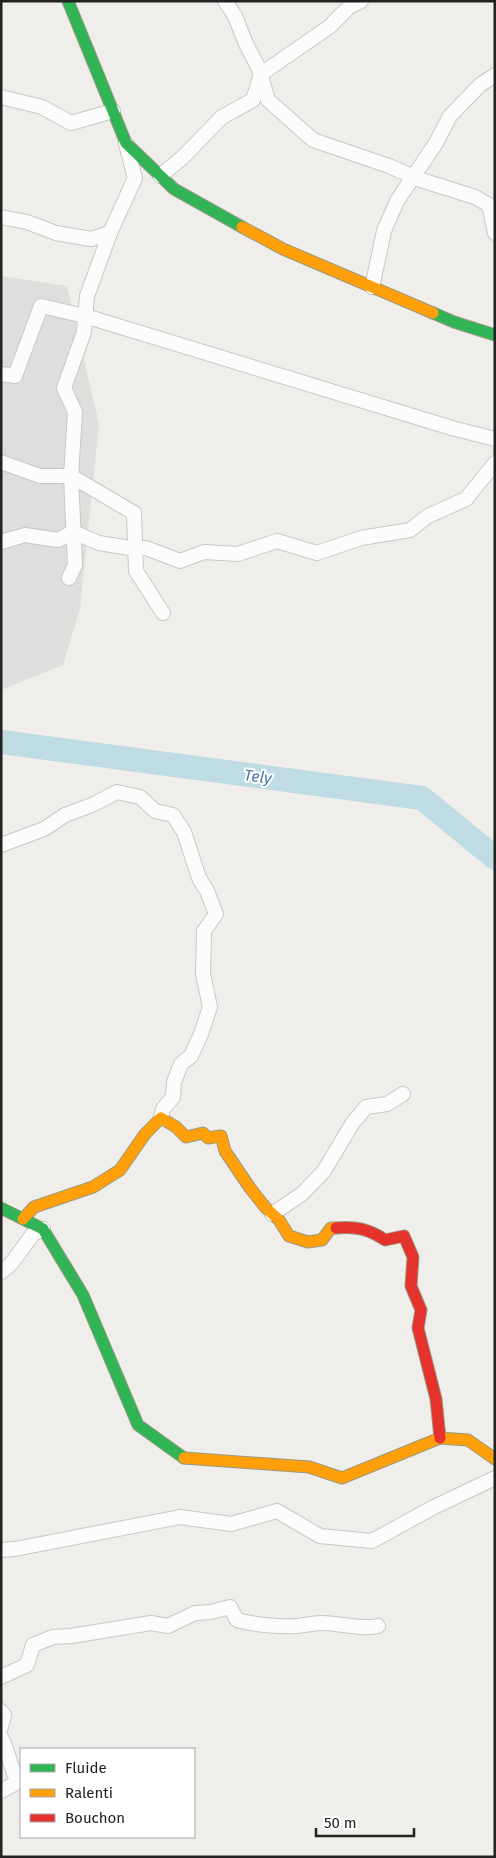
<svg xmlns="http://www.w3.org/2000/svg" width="496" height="1858" font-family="'Fira Sans',sans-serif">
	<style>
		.residential { fill: #dfdedc }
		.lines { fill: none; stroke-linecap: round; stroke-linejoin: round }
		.river { stroke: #bfdbe3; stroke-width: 24 }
		.street-casing { stroke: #c9c8c7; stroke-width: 16 }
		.fast-casing { stroke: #999a82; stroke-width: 13 }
		.slow-casing { stroke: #999a82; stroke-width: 13 }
		.jam-casing { stroke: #999a82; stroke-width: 13 }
		.street { stroke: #fdfcfc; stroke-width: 14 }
		.fast { stroke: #30b455; stroke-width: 11 }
		.slow { stroke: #ff9f0a; stroke-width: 11 }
		.jam { stroke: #e5322d; stroke-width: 11 }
		.labels { text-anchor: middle; stroke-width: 4; stroke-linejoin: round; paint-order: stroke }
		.water-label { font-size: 16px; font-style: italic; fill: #4a7aab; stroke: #fff }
	</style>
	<rect width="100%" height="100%" fill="#f0eeeb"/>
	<polygon class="residential" points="1,276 67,286 99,424 80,609 63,665 1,690"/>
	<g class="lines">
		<polyline class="river" points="1,742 422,798 495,858"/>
		<g class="street-casing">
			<g id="street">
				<polyline points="225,1 235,16 246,44 259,69 268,100 313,140 389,166 421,180 475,197 489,205 495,233"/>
				<polyline points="1,97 42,107 71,123 113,111"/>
				<polyline points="160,176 182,158 222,117 253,100 261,74 329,27 349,7 361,1"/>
				<polyline points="1,217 27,222 56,233 91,239 110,233"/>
				<polyline points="372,287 384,231 397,201 436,143 450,116 480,85 495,75"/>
				<polyline points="1,374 15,376 41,306 85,316 452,428 495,439"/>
				<polyline points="1,462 40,476 71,476 134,513 136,571 163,613"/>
				<polyline points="1,542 25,535 58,540 73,532 99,543 136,549 146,548 180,561 204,552 238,554 277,541 317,553 361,538 410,530 428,516 466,499 495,463"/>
				<polyline points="69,578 75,565 71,476 75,412 64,388 84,332 87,296 110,233 135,178 126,144"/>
				<polyline points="1,845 44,829 65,815 92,805 117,792 140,797 155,811 173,815 184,832 199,878 207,891 216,914 204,931 203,974 210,1007 201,1034 191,1056 181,1064 174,1082 173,1097 163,1109 161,1118"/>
				<polyline points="272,1214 302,1194 324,1171 352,1124 366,1107 387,1104 403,1094"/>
				<polyline points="1,1272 11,1264 33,1234 43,1229"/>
				<polyline points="1,1550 15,1549 180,1517 231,1524 277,1511 320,1536 372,1541 434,1507 495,1478"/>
				<path d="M1,1677L27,1665L33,1645L53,1637L71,1636L151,1623L168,1626L195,1613L211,1612L230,1607L237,1620C255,1625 280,1627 298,1626C306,1625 314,1623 321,1623C341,1623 359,1630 378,1626"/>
				<polyline points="1,1711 4,1715 1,1727"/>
				<path d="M1,1737C9,1752 10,1767 18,1782L1,1791"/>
			</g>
		</g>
		<g class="fast-casing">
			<g id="fast">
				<polyline points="68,1 126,143 174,189 242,227"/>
				<polyline points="433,313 454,322 495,335"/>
				<polyline points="1,1208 43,1229 83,1295 138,1425 184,1458"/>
			</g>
		</g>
		<g class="slow-casing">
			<g id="slow">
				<polyline points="242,227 283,249 433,313"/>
				<polyline points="23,1219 34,1207 93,1187 120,1170 145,1134 161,1118 176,1127 186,1137 203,1133 208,1138 221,1136 225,1151 250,1188 265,1207 279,1220 289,1236 308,1242 322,1240 331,1228 336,1228"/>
				<polyline points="184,1458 309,1467 342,1478 440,1438 468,1440 495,1459"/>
			</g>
		</g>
		<g class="jam-casing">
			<path id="jam" d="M336,1228C355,1226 369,1229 385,1240L404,1236L413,1257L411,1286L421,1310L418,1328L436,1399L440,1438"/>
		</g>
		<use href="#street" class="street"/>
		<use href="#fast" class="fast"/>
		<use href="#slow" class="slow"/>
		<use href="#jam" class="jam"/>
	</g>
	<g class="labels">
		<g class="water-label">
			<text transform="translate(258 776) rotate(7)" y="6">Tely</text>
		</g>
	</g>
	<rect width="496" height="1858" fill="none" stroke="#222222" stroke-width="5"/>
	<rect x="20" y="1748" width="175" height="90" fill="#ffffff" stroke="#a7a7a7"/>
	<rect x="30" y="1764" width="25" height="8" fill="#30b455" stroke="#a7a7a7"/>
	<text x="65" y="1773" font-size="15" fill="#222222">Fluide</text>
	<rect x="30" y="1789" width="25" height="8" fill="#ff9f0a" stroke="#a7a7a7"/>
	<text x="65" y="1798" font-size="15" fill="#222222">Ralenti</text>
	<rect x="30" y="1814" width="25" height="8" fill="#e5322d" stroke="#a7a7a7"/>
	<text x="65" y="1823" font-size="15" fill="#222222">Bouchon</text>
	<path d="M316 1828v8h98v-8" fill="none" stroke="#222222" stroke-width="2.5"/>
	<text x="324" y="1828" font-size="15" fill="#222222" stroke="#ffffff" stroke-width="4" paint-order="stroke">50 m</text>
</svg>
